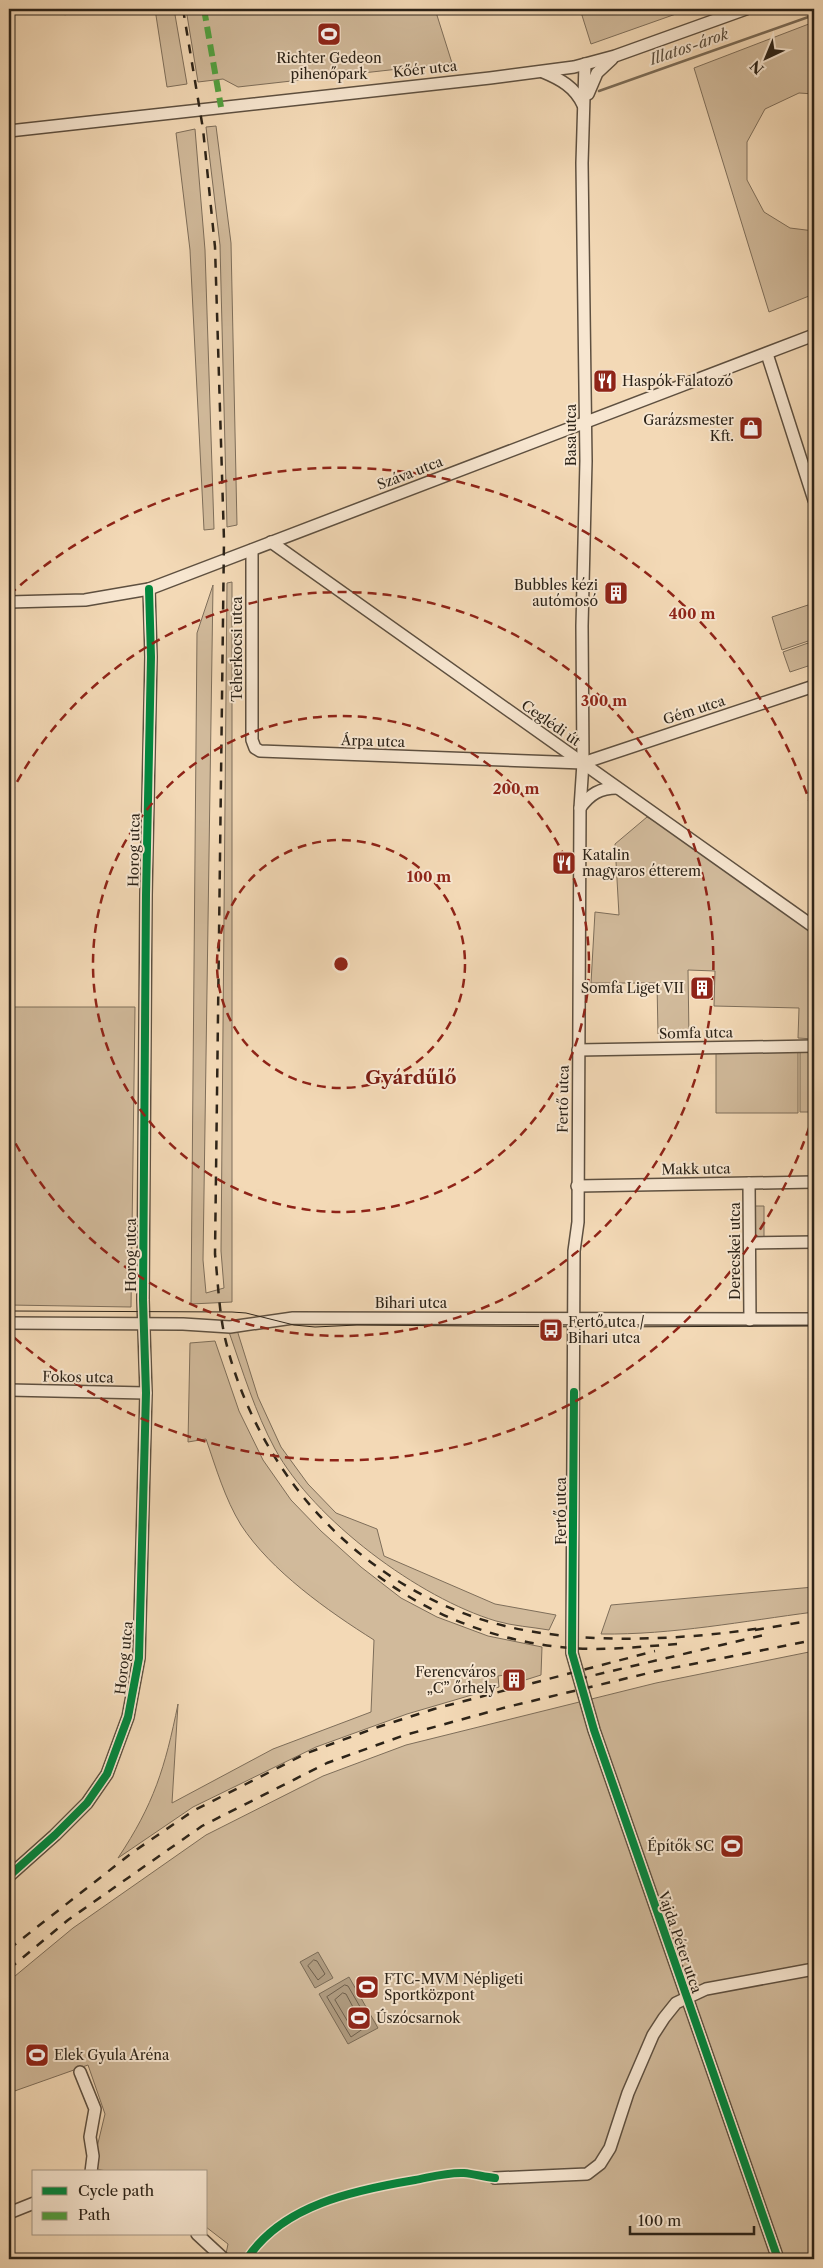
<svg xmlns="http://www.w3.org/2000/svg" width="823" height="2268" font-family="'Libre Caslon Text',serif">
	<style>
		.green { fill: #d1ba9b; stroke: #7e6e5a }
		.water { fill: #af9b80; stroke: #7b6b56 }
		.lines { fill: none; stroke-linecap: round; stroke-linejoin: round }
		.shore { stroke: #6e5f4c; stroke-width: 1 }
		.stream { stroke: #7b6b56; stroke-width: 2.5 }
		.minor-casing { stroke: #5e5040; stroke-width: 14 }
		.minor { stroke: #f7e6d0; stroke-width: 11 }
		.tram { stroke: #2c2318; stroke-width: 1 }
		.rail { stroke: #2c2318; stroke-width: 2.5; stroke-dasharray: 9 9; stroke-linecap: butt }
		.quiet { stroke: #51a240; stroke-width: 6; stroke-dasharray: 12 6; stroke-linecap: butt }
		.cycleway-casing { stroke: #f7e6d0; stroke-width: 11 }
		.cycleway { stroke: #00873e; stroke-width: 8 }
		.ring { fill: none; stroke: #8f2418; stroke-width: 2.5; stroke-dasharray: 9 6 }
		.labels { text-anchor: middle; stroke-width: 4; stroke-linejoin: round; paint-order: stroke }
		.poi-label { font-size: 14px; fill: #2c2318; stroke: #f7e6d0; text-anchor: start }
		.street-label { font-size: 14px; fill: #2c2318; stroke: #f7e6d0 }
		.water-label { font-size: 15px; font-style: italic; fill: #5a4d3c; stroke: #f7e6d0 }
		.district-label { font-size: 19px; font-weight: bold; fill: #7a1f14; stroke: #f7e6d0 }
		.centre { fill: #8f2418; stroke: #f7e6d0; stroke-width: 2.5 }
		.ring-label { font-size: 15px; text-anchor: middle; font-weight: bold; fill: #8f2418; stroke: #f7e6d0; stroke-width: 4; stroke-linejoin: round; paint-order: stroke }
	</style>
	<rect width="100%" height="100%" fill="#f3d9b6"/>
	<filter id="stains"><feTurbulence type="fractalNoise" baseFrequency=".004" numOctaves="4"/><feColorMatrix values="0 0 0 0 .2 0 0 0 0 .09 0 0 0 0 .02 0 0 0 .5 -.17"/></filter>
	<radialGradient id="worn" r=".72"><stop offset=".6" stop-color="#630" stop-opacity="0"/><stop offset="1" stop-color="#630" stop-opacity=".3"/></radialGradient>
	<g class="green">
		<polygon points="155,9 174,9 187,84 167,87"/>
		<polygon points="186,9 435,9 452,63 238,87 223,79 198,82"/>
		<polygon points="580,9 690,9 591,44"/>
		<polygon points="814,22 814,94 799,93 765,109 747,142 747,180 764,212 790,228 814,231 814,294 769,312 694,68"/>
		<polygon points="216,126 231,243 237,525 227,527 220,245 206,127"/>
		<polygon points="195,129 205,250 214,529 204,530 190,250 176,133"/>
		<polygon points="232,582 232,1302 191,1304 197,633 213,585 203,1260 206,1293 224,1288 221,1251 227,583"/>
		<polygon points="814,603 814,639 782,650 772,617"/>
		<polygon points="808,643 814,664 790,672 783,652"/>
		<polygon points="647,817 712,855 814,927 814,1039 798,1038 799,1008 714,1006 715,971 688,970 689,1038 658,1034 657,983 591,983 595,912 619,915 615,844"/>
		<polygon points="9,1007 135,1007 131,1307 9,1305"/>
		<polygon points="798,1052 798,1113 716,1113 716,1053"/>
		<polygon points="800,1052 814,1053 814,1112 800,1112"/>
		<polygon points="751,1206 764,1206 764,1239 752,1239"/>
		<path d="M237,1330L258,1397L281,1447L308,1484L336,1513L377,1529L384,1556L495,1604L556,1615L549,1630C532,1627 513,1626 496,1621C419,1598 314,1520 275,1449C255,1412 243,1372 229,1332Z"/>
		<path d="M215,1341L239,1411L263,1460L291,1500L321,1531L361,1567L401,1598L437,1617L488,1636L542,1647L541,1675L522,1681L519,1673L498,1676L499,1687L407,1714L316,1747L193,1807L118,1858C154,1804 165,1768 178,1704L172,1803L273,1749L371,1712L374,1640C328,1611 271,1571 241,1525C225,1499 216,1468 206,1439L188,1442L190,1343Z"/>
		<path d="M814,1587V1612C744,1621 672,1635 601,1634L611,1605Z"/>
		<polygon points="814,1651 814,2259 225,2259 228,2244 206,2227 206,2172 111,2172 92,2168 105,2114 88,2065 9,2093 9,1981 73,1928 206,1835 323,1776 406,1745 656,1683"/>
	</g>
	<g class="water">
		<polygon points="318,1952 333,1978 315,1988 300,1962"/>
		<polygon points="349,1977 378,2028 348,2044 319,1994"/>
	</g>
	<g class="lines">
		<g class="shore">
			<polygon points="314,1960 317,1961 325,1974 318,1980 308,1966"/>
			<polygon points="345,1985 348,1986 370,2024 351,2037 327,1997"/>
			<polygon points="343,1993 346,1994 361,2022 354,2028 351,2027 335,2000"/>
		</g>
		<polyline class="stream" points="599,91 814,15"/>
		<g class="minor-casing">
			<g id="minor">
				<polyline points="585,64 582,163 586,461 582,626 583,763 580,808 578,1222 574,1251 572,1653 594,1730 778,2259"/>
				<path d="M543,72C560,79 575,87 583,105"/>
				<polyline points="588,94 597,73 612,59"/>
				<polyline points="9,131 490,78 574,67 615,56 746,9"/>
				<polyline points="767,354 814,500"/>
				<polyline points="271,542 814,927"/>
				<polyline points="252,550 252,740 255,748 260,751 583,763 814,686"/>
				<polyline points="9,602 85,600 149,589 814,335"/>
				<path d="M580,808C590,794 600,788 617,788"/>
				<polyline points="578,1050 814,1046"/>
				<polyline points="749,1183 750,1320"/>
				<polyline points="577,1186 814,1182"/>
				<polyline points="750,1243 814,1242"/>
				<polyline points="9,1323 183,1324 230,1327 293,1318 814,1319"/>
				<polyline points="9,1390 146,1393"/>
				<polyline points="9,1876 55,1835 87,1803 107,1774 128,1717 139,1658 146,1393 143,1300 146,895 151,657 149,589"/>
				<polyline points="80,2072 95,2109 90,2137 93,2156 91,2172"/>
				<polyline points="495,2178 587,2174 600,2164 610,2148 628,2093 653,2035 664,2018 676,2003 706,1989 814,1969"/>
				<polyline points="9,2213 34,2203"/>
				<polyline points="197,2234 224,2259"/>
			</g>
		</g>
		<use href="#minor" class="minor"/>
		<polyline class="tram" points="9,1311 232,1312 246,1313 294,1325 315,1327 357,1325 593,1327 814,1326"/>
		<g class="rail">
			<polyline points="65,9 66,15"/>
			<polyline points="81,9 81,13"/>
			<polyline points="95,9 96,11"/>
			<polyline points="111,9 111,10"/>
			<path d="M183,9L203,129L215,247L224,540L215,1254C218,1282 219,1311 225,1338C258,1477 365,1592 505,1626C583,1645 683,1640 762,1628"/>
			<path d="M378,1576C440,1622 516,1648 594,1649C622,1649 649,1646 677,1644"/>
			<polyline points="755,1630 814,1620"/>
			<polyline points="578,1679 768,1634"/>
			<polyline points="9,1949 133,1852 193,1811 307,1753 378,1727 434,1709 655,1651"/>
			<polyline points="9,1969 68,1920 202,1826 327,1763 405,1735 507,1707 657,1671 814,1640"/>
		</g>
		<polyline class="quiet" points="204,9 221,107"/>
		<g class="cycleway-casing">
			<g id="cycleway">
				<polyline points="574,1392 572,1653 594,1730 778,2259"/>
				<polyline points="9,1876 55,1835 87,1803 107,1774 128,1717 139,1658 146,1393 143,1300 146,895 151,657 149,589"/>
				<path d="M247,2259C282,2205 355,2190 415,2180C431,2177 448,2172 464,2173C474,2174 485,2177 495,2178"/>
			</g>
		</g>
		<use href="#cycleway" class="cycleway"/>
	</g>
	<g class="ring">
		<circle cx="341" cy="964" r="124"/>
		<circle cx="341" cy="964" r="248"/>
		<path d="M10 795A372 372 0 1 1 10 1133"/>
		<path d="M814 1113A496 496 0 0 1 9 1333M9 595A496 496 0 0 1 814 815"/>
	</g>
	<defs>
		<g id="stadium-square" transform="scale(1.25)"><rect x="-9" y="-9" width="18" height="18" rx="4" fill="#8f2418" stroke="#f7e6d0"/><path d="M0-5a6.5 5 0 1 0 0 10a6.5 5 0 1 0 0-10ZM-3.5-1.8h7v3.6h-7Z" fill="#fff"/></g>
		<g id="restaurant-square" transform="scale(1.25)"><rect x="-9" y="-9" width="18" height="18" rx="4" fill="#8f2418" stroke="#f7e6d0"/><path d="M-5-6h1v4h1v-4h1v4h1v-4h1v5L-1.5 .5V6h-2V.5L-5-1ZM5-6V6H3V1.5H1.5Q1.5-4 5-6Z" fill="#fff"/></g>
		<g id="shop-square" transform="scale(1.25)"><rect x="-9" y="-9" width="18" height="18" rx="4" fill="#8f2418" stroke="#f7e6d0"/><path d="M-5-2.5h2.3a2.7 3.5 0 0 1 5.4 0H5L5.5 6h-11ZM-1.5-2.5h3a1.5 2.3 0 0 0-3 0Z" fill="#fff"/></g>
		<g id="building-square" transform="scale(1.25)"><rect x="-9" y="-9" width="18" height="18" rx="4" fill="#8f2418" stroke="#f7e6d0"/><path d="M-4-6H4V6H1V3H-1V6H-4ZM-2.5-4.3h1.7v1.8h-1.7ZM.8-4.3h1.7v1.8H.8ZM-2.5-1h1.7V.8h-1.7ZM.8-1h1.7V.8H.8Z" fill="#fff"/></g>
		<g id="bus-square" transform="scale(1.25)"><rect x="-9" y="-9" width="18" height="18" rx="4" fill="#8f2418" stroke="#f7e6d0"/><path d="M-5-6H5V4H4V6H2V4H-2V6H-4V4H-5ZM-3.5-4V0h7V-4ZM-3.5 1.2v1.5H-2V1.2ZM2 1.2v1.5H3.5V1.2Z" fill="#fff"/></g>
	</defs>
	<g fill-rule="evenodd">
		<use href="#stadium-square" x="329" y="34"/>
		<use href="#restaurant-square" x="605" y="381"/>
		<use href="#shop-square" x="751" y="428"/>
		<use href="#building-square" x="616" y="593"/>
		<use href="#restaurant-square" x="564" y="863"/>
		<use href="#building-square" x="702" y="988"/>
		<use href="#bus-square" x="551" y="1330"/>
		<use href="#building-square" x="514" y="1680"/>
		<use href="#stadium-square" x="732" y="1846"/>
		<use href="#stadium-square" x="367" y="1987"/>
		<use href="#stadium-square" x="359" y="2018"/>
		<use href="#stadium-square" x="37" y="2055"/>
	</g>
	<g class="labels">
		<g class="poi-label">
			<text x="329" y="63" text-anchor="middle">Richter Gedeon<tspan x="329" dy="16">pihenőpark</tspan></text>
			<text x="622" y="386">Haspók Falatozó</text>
			<text x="734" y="425" text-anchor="end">Garázsmester<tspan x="734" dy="16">Kft.</tspan></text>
			<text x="598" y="590" text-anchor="end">Bubbles kézi<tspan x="598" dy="16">autómosó</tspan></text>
			<text x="582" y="860">Katalin<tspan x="582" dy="16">magyaros étterem</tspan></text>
			<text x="684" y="993" text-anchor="end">Somfa Liget VII</text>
			<text x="568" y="1327">Fertő utca /<tspan x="568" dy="16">Bihari utca</tspan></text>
			<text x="496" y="1677" text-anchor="end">Ferencváros<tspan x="496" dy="16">„C” őrhely</tspan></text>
			<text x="714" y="1851" text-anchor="end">Építők SC</text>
			<text x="384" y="1984">FTC-MVM Népligeti<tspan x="384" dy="16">Sportközpont</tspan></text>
			<text x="376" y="2023">Úszócsarnok</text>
			<text x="54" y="2060">Elek Gyula Aréna</text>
		</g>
		<g class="street-label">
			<text transform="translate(425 69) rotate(-6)" y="5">Kőér utca</text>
			<text transform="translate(571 435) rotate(-90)" y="5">Basa utca</text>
			<text transform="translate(410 473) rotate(-21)" y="5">Száva utca</text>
			<text transform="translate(237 649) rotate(-90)" y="5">Teherkocsi utca</text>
			<text transform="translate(694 710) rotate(-18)" y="5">Gém utca</text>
			<text transform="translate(551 723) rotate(35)" y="5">Ceglédi út</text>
			<text transform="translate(373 741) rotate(2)" y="5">Árpa utca</text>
			<text transform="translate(134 850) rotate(-89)" y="5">Horog utca</text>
			<text transform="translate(696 1033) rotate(-1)" y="5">Somfa utca</text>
			<text transform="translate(563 1099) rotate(-89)" y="5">Fertő utca</text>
			<text transform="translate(696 1169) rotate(-1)" y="5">Makk utca</text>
			<text transform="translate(735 1251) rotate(-90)" y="5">Derecskei utca</text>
			<text transform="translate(131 1255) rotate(-90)" y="5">Horog utca</text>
			<text x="411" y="1308">Bihari utca</text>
			<text transform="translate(78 1377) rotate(1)" y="5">Fokos utca</text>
			<text transform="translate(561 1511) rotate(-90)" y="5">Fertő utca</text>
			<text transform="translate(124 1658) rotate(-84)" y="5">Horog utca</text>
			<text transform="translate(680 1942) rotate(71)" y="5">Vajda Péter utca</text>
		</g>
		<g class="water-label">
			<text transform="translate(689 47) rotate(-19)" y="5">Illatos-árok</text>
		</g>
		<g class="district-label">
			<text x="411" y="1084">Gyárdűlő</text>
		</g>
	</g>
	<circle cx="341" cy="964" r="8" class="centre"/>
	<g class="ring-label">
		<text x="692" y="619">400 m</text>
		<text x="604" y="706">300 m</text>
		<text x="516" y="794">200 m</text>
		<text x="429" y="882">100 m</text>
	</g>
	<rect width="823" height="2268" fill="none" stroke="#f3d9b6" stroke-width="30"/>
	<rect x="10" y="10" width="803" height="2248" fill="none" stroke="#2c2318" stroke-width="2.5"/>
	<rect x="15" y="15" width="793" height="2238" fill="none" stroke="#2c2318"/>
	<rect x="32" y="2170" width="175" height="65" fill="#f7e6d0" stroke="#a69886"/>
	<rect x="42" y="2187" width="25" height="8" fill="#00873e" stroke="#a69886"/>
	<text x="78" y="2196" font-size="15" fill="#2c2318">Cycle path</text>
	<rect x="42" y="2212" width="25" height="8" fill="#51a240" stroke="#a69886"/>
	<text x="78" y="2220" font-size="15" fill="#2c2318">Path</text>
	<g transform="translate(766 58) rotate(224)" stroke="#f7e6d0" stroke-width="4" paint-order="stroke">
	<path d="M0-4L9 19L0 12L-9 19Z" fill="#2c2318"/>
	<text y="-8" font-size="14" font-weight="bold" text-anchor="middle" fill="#2c2318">N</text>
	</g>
	<path d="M630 2226v8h124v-8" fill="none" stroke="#2c2318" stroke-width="2.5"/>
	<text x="638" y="2226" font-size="15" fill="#2c2318" stroke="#f7e6d0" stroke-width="4" paint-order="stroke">100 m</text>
	<rect width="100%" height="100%" filter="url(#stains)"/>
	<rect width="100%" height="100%" fill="url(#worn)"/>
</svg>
